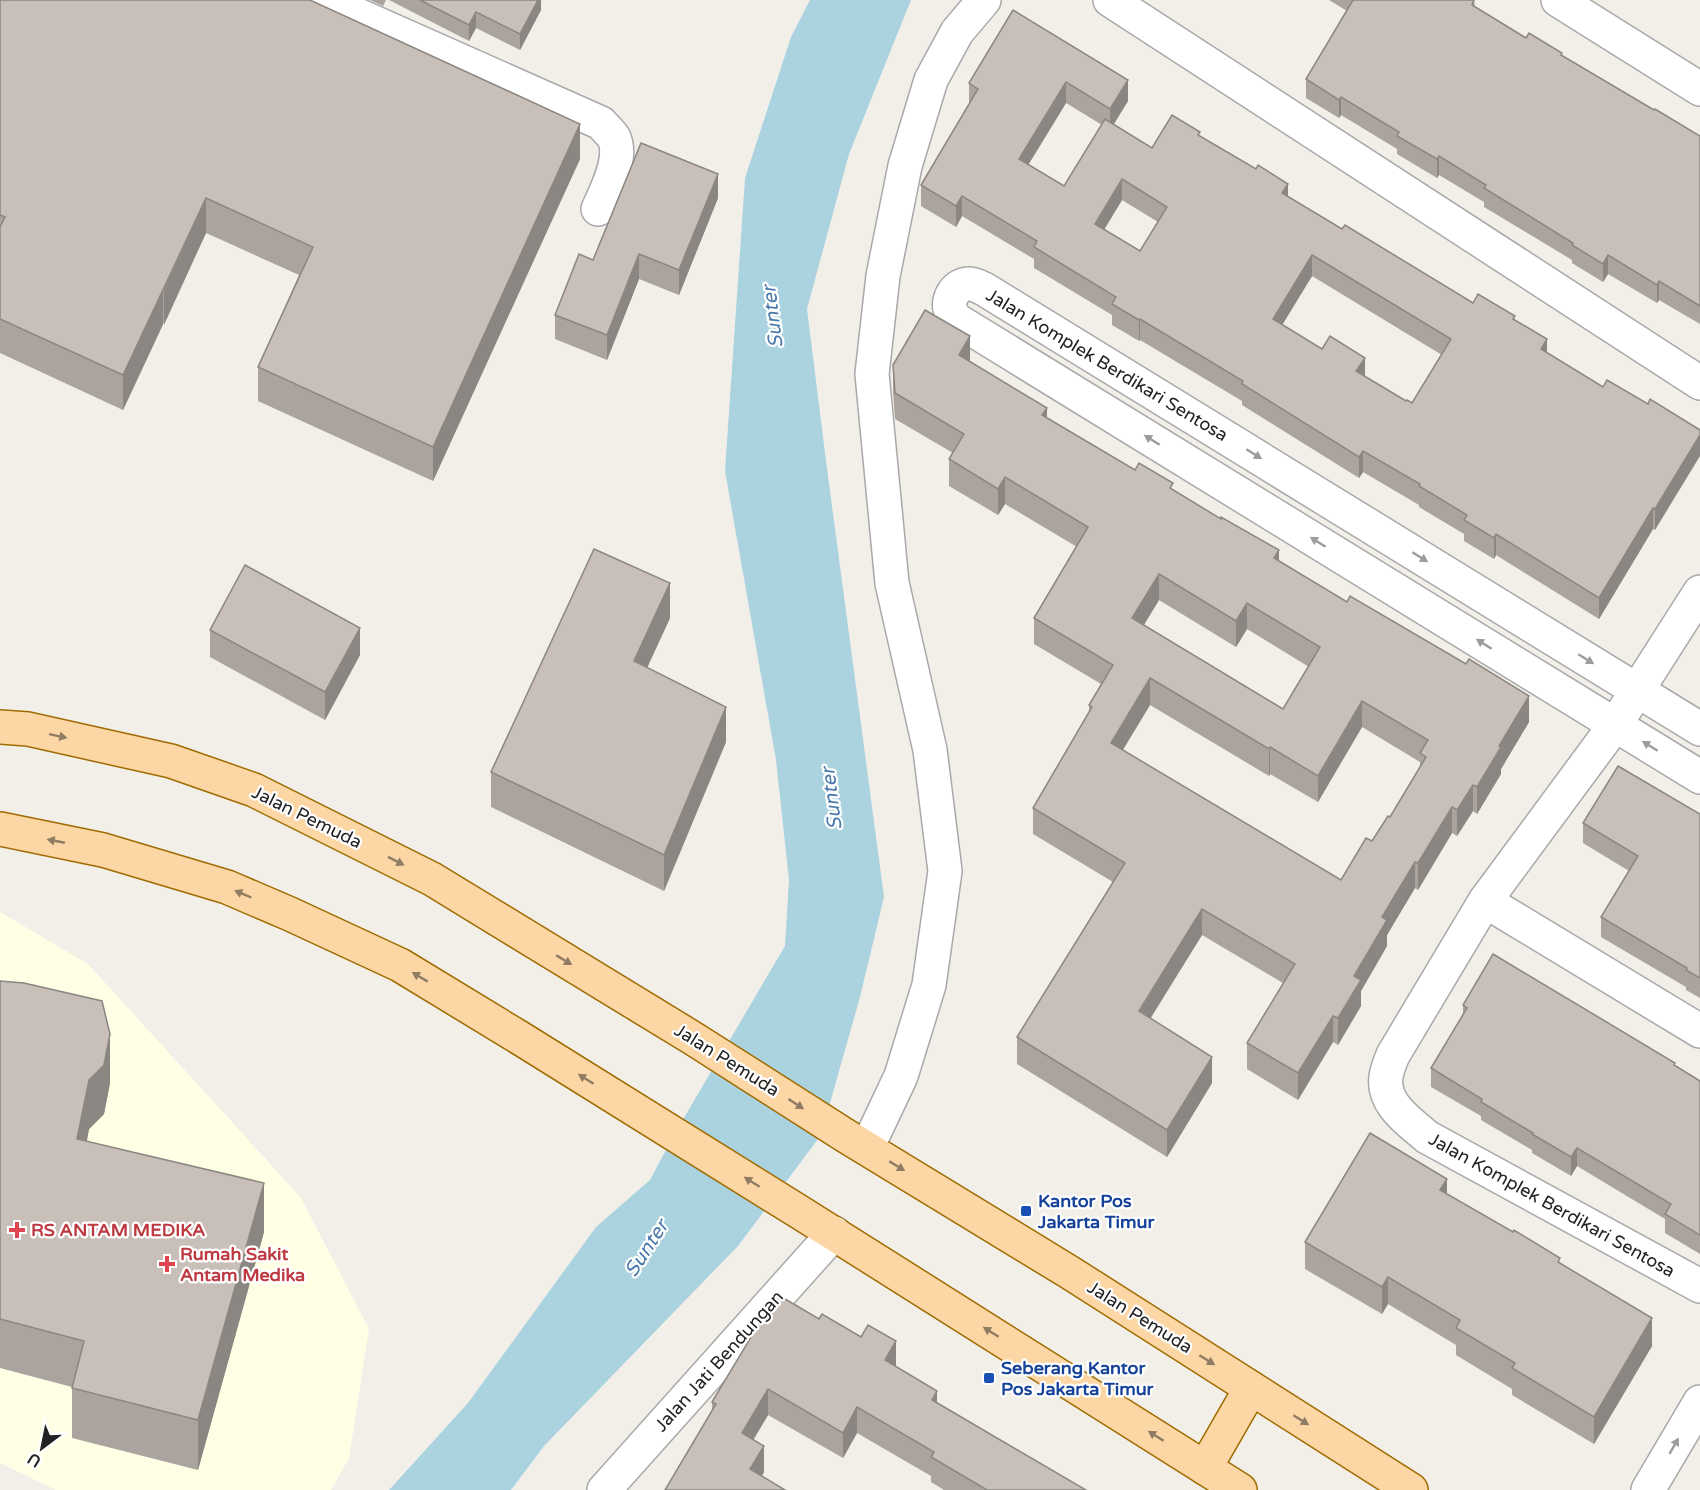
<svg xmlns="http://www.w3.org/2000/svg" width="1700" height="1490" font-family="'Varela Round',sans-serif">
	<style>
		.education { fill: #ffffe5 }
		.water { fill: #aad3df }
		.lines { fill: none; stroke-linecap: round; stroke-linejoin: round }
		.minor-casing { stroke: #a9a9a9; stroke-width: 36 }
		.primary-casing { stroke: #a06b00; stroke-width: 36 }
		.minor { stroke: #fff; stroke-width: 33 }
		.primary { stroke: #fcd6a4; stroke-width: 33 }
		.wall { fill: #aba49e; fill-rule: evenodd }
		.shaded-wall { fill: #8b8681 }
		.building { fill: #c7bfb8; stroke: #8b8681; stroke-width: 1.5; fill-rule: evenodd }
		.oneway { fill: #9c9c9c }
		.oneway2 { fill: #8f7c63 }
		.transit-dot { fill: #1a4fb4; stroke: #fff; stroke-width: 2 }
		.health-dot { fill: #e0444e; stroke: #fff; stroke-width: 2 }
		.labels { text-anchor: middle; stroke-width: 4.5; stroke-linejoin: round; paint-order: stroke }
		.street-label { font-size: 18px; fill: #222; stroke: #fff }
		.transit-label { font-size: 18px; font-weight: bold; fill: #164399; stroke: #fff; text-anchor: start }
		.health-label { font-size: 18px; font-weight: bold; fill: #be3a42; stroke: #fff; text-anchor: start }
		.water-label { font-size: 20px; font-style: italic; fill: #4a7aab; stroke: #fff }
	</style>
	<rect width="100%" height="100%" fill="#f2efe9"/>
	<polygon class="education" points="0,912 88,964 301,1198 369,1329 349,1458 331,1490 56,1490 0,1463"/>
	<polygon class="water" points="810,0 911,0 849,154 807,309 826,461 884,897 860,997 821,1135 738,1246 544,1446 511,1490 389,1490 468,1403 596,1227 650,1180 675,1133 785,946 789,880 776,760 725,471 745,178 791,37"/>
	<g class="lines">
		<g class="minor-casing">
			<g id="minor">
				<path d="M324,0L601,123C605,128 611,133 614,138C623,158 607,190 598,209"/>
				<polyline points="1110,0 1700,383"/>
				<polyline points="1558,0 1700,89"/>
				<path d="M1700,592L1615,725L1485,901L1393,1055C1390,1062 1387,1070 1386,1077C1382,1104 1410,1122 1427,1137L1700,1286"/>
				<path d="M1700,729L984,289C980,287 974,284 970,284C957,283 947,298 950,309C951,312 953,315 955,319L1700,777"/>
				<polyline points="1485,901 1700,1031"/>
				<polyline points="867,1148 901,1076 929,985 945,871 930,750 892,583 872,374 883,276 905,166 931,80 957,32 984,0"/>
				<polyline points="604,1490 834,1233"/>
				<polyline points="1648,1490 1700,1402"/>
			</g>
		</g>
		<g class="primary-casing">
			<g id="primary">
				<polyline points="0,727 28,729 171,761 254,790 432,879 694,1039 846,1136 1069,1272 1411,1490"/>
				<polyline points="0,829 103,850 227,887 290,914 400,965 520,1038 801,1213 1240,1490"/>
				<polyline points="1205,1468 1251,1388"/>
			</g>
		</g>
		<use href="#minor" class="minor"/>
		<use href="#primary" class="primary"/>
	</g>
	<g class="wall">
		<polygon points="0,0 580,159 433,481 258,401 258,367 299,275 206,233 123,410 0,353"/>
		<polygon points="370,0 386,0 383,6"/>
		<polygon points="389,0 541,0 541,10 520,50 476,28 469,41"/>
		<polygon points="1329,0 1474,0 1475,7 1526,38 1562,55 1654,110 1700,136 1700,324 1659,300 1657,303 1608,274 1603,282 1572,263 1572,260 1484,207 1484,202 1439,175 1437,178 1397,154 1397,149 1341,115 1339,118 1306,98 1306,79 1347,11"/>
		<path d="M1013,10L1128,101L1114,124L1152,148L1200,136L1288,197L1342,229L1473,303L1515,320L1547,353L1603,387L1648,404L1700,430L1655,530L1653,529L1599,619L1496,555L1494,559L1464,541V534L1419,507V505L1363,472L1359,478L1242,405V401L1140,340L1139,341L1112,325V315L1034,268V259L962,216L956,227L921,206V185L969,104V83ZM1066,103L1102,125L1064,186L1028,165ZM1122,200L1158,222L1140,251L1104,229ZM1312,276L1442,355L1412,403L1406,401L1365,377L1282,325Z"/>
		<polygon points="718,198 679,295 639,279 607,360 555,339 555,315 593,260"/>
		<path d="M970,362L1047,418L1135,470L1173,490L1279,561L1529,722L1501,769V774L1477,814L1473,811L1457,836L1452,833L1418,890L1415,888L1400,913L1387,935V946L1361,991V1006L1338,1045L1333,1042L1298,1100L1247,1069V1043L1283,983L1202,935L1150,1018L1212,1083L1167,1157L1017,1064V1037L1113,882L1033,834V808L1089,713V705L1101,684L1034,644V618L1077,547L1005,504L998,515L949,486V459L953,453L895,419L893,392V365ZM1159,600L1236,647L1247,629L1309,667L1283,709L1144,625ZM1150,705L1269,776L1270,774L1318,802L1362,727L1420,762V766L1390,817L1341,880L1123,750Z"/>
		<polygon points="670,618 647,668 726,742 664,891 491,807 491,772"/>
		<polygon points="210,630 360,655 325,720 210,657"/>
		<polygon points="1700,814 1700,998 1686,990 1686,987 1601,937 1601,917 1629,871 1583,843 1583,823"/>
		<polygon points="0,981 110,1083 104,1114 89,1129 87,1141 264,1232 198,1470 72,1438 72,1387 0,1368"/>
		<polygon points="1463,1005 1675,1066 1700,1081 1700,1254 1665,1233 1665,1219 1577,1166 1571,1176 1532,1153 1532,1150 1481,1120 1481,1116 1431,1087 1431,1068 1463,1015"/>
		<polygon points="1447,1194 1560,1263 1652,1346 1594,1444 1512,1395 1512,1389 1456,1355 1456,1345 1388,1304 1382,1314 1305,1269 1305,1242"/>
		<polygon points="819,1319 896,1367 937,1402 1086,1490 944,1490 931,1482 931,1476 857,1433 843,1458 768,1415 753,1440 764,1472 762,1476 665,1490 712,1410 712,1402"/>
	</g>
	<g class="shaded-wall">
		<polygon points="538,0 541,0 541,10 520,50 520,34"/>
		<polygon points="476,12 476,28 469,41 469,25"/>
		<polygon points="1128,80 1128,101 1110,130 1110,109"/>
		<polygon points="1066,82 1066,103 1019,180 1019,159"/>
		<polygon points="1341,97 1341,115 1339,118 1339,100"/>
		<polygon points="580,124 580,159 433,481 433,447"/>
		<polygon points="1439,156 1439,175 1437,178 1437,159"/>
		<polygon points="718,174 718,198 679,295 679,270"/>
		<polygon points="1122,179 1122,200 1095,245 1095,224"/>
		<polygon points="1288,184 1288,205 1282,193"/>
		<polygon points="962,196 962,216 956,227 956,206"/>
		<polygon points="206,198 206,233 164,325 164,290"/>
		<polygon points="639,254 639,279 607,360 607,335"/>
		<polygon points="1312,255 1312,276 1273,340 1273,319"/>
		<polygon points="1608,255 1608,274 1603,282 1603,264"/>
		<polygon points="1659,281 1659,300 1657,303 1657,285"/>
		<polygon points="163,290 163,324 123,410 123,375"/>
		<polygon points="1140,319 1140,340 1139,341 1139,320"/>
		<polygon points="970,336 970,363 959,355"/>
		<polygon points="1547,339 1547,360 1541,349"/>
		<polygon points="1365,358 1365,378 1356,371"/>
		<polygon points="1047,408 1047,434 1042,415"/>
		<polygon points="1700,435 1700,456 1655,530 1655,509"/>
		<polygon points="1363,451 1363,472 1359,478 1359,457"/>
		<polygon points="1005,477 1005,504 998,515 998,489"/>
		<polygon points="1653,508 1653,529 1599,619 1599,598"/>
		<polygon points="1496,534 1496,555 1494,559 1494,538"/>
		<polygon points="1279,550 1279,576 1274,558"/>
		<polygon points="1159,574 1159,600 1132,644 1132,618"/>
		<polygon points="670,583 670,618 634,696 634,661"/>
		<polygon points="1247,603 1247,629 1236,647 1236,621"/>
		<polygon points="360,628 360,655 325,720 325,692"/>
		<polygon points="1150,678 1150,705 1111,769 1111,743"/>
		<polygon points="1529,696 1529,722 1501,769 1501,774 1477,814 1477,787 1499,746"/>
		<polygon points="1362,701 1362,727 1318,802 1318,776"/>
		<polygon points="726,707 726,742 664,891 664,855"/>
		<polygon points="1270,747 1270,774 1269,776 1269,749"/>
		<polygon points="1473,785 1473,811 1457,836 1457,810"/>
		<polygon points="1452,807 1452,833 1418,890 1418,863"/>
		<polygon points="1415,862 1415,888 1387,935 1387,946 1361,991 1361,1006 1338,1045 1338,1018 1354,976 1382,917"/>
		<polygon points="1202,909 1202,935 1139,1037 1139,1011"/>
		<polygon points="1333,1016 1333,1042 1298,1100 1298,1073"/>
		<polygon points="110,1034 110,1083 104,1114 89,1129 77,1188 77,1139 89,1080"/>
		<polygon points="1212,1057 1212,1083 1167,1157 1167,1130"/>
		<polygon points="1577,1148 1577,1166 1571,1176 1571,1157"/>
		<polygon points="1447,1179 1447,1206 1440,1190"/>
		<polygon points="264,1183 264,1232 198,1470 198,1420"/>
		<polygon points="1388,1277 1388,1304 1382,1314 1382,1287"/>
		<polygon points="1652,1318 1652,1346 1594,1444 1594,1417"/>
		<polygon points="896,1341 896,1366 885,1360"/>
		<polygon points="768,1389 768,1415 742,1459 742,1433"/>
		<polygon points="937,1391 937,1416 932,1400"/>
		<polygon points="857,1407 857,1433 843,1458 843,1433"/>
		<polygon points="764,1446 764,1472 753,1490 750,1469"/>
	</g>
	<g class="building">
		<polygon points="0,0 310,0 580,124 433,447 258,367 313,247 206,198 123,375 0,319 0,227 5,217 0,215"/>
		<polygon points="420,0 538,0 520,34 476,12 469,25"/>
		<polygon points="1353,0 1474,0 1472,5 1526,38 1529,33 1562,53 1561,55 1654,110 1655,109 1700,136 1700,306 1659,281 1657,285 1608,255 1603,264 1572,245 1573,243 1484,188 1486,185 1439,156 1437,159 1397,136 1399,132 1341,97 1339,100 1306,79"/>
		<path d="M1013,10L1128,80L1110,109L1066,82L1019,159L1064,186L1105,119L1152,148L1172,115L1200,132L1198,135L1256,169L1258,165L1288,184L1282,193L1342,229L1345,225L1473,303L1478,294L1515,316L1513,319L1547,339L1541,349L1603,387L1607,380L1648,404L1650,399L1700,430V435L1655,509L1653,508L1599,598L1496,534L1494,538L1464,520L1467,515L1419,486L1420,484L1363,451L1359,457L1242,384L1243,381L1140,319L1139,320L1112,304L1116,297L1034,247L1037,241L962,196L956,206L921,185L978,89L969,83ZM1122,179L1167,207L1140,251L1095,224ZM1312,255L1451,339L1412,403L1407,400L1406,401L1356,371L1365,358L1330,336L1322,349L1273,319Z"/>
		<polygon points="641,143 718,174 679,270 639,254 607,335 555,315 579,254 593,260"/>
		<path d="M925,310L970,336L959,355L1047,408L1042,415L1135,470L1139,463L1173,483L1170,488L1221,519V517L1279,550L1274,558L1347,602L1350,596L1466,664L1469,659L1529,696L1499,746L1501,747L1477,787L1473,785L1457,810L1452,807L1418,863L1415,862L1382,917L1387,920L1354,976L1361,980L1338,1018L1333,1016L1298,1073L1247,1043L1295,964L1202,909L1139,1011L1212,1057L1167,1130L1017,1037L1125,863L1033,808L1092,707L1089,705L1113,665L1034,618L1088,527L1005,477L998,489L949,459L964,434L895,393L893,365ZM1159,574L1236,621L1247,603L1320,647L1283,709L1132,618ZM1150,678L1269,749L1270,747L1318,776L1362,701L1428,740L1420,753L1426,757L1390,817L1388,816L1372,841L1366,838L1341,880L1111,743Z"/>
		<polygon points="594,549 670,583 634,661 726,707 664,855 491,772"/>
		<polygon points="245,565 360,628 325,692 210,630"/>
		<polygon points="1618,766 1700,814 1700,978 1686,970 1687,968 1601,917 1638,856 1583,823"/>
		<polygon points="1493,954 1675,1063 1674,1065 1700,1081 1700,1235 1665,1214 1671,1204 1577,1148 1571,1157 1532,1134 1533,1133 1481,1102 1482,1099 1431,1068 1467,1008 1463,1005"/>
		<polygon points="0,981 24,983 102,1001 110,1034 104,1065 89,1080 77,1139 264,1183 198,1420 72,1388 84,1341 0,1319"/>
		<polygon points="1370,1133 1447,1179 1440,1190 1513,1232 1514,1230 1560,1258 1558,1262 1652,1318 1594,1417 1512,1368 1515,1363 1456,1328 1460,1320 1388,1277 1382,1287 1305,1242"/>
		<polygon points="780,1296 819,1319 822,1314 861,1337 868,1325 896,1341 885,1360 937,1391 932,1400 1086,1490 987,1490 931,1457 934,1452 857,1407 843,1433 768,1389 742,1433 764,1446 750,1469 785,1490 665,1490 716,1404 712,1402 766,1312"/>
	</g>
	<defs><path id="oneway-solid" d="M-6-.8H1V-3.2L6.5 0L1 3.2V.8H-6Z" transform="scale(1.5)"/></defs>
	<g class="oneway">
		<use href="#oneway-solid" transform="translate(1152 440) rotate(-148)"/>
		<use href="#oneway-solid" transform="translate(1254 454) rotate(32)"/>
		<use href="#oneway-solid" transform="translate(1318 542) rotate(-148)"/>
		<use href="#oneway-solid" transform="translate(1420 557) rotate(32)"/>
		<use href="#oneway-solid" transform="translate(1484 644) rotate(-148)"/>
		<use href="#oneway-solid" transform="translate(1586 659) rotate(32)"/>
		<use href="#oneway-solid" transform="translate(1650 746) rotate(-148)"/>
		<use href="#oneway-solid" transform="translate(1674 1446) rotate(-60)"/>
	</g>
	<g class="oneway2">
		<use href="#oneway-solid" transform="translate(58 736) rotate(12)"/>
		<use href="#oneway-solid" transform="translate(56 841) rotate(-169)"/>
		<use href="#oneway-solid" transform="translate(396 861) rotate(27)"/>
		<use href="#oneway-solid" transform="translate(243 894) rotate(-157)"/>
		<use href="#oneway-solid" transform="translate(564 960) rotate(31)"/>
		<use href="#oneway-solid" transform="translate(420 977) rotate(-149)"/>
		<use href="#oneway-solid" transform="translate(586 1079) rotate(-148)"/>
		<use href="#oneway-solid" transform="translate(796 1104) rotate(33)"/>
		<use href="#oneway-solid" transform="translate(897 1166) rotate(31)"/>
		<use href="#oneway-solid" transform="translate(752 1182) rotate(-148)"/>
		<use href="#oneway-solid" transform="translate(991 1332) rotate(-148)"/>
		<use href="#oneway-solid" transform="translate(1207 1360) rotate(32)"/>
		<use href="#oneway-solid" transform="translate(1301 1420) rotate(32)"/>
		<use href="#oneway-solid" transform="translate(1156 1436) rotate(-148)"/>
	</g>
	<g class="transit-dot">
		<rect x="1020" y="1205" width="12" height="12" rx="3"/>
		<rect x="983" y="1372" width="12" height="12" rx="3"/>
	</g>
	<g class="health-dot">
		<path d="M14 1221h6v6h6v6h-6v6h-6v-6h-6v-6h6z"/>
		<path d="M164 1255h6v6h6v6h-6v6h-6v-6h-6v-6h6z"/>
	</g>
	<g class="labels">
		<g class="street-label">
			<text transform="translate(1107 365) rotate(31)" y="6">Jalan Komplek Berdikari Sentosa</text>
			<text transform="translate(307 817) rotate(26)" y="6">Jalan Pemuda</text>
			<text transform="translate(727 1060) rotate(32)" y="6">Jalan Pemuda</text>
			<text transform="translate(1552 1205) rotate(29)" y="6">Jalan Komplek Berdikari Sentosa</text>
			<text transform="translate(1140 1317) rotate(32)" y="6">Jalan Pemuda</text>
			<text transform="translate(719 1361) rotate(-48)" y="6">Jalan Jati Bendungan</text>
		</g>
		<g class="transit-label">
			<text x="1038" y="1207">Kantor Pos<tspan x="1038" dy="21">Jakarta Timur</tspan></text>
			<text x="1001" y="1374">Seberang Kantor<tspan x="1001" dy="21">Pos Jakarta Timur</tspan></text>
		</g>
		<g class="health-label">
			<text x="31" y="1236">RS ANTAM MEDIKA</text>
			<text x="180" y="1260">Rumah Sakit<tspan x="180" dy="21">Antam Medika</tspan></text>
		</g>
		<g class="water-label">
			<text transform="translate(772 317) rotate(-97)" y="7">Sunter</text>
			<text transform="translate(831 799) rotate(-97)" y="7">Sunter</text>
			<text transform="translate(646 1248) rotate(-57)" y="7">Sunter</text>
		</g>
	</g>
	<g transform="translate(42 1448) rotate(212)" stroke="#ffffff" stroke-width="4.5" paint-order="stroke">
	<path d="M0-4.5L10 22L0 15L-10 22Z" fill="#222222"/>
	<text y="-9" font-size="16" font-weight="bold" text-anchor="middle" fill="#222222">U</text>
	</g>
</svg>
